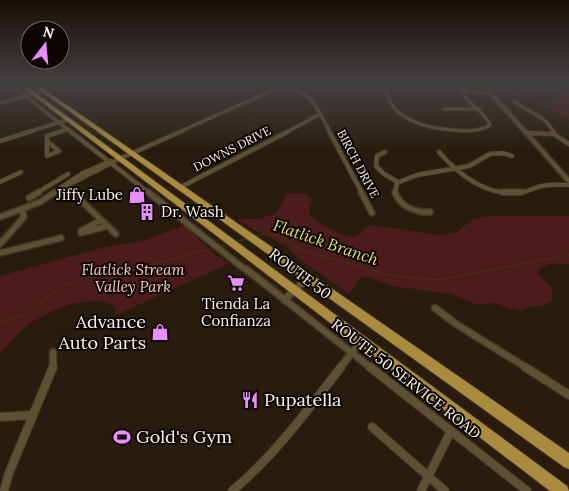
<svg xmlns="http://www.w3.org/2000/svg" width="569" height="491" font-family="Lora,serif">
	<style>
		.green { fill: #4c1b1b }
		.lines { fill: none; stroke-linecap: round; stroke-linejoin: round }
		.stream { stroke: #3d3c0d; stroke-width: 1 }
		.minor-far4-casing { stroke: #423628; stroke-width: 4.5 }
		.minor-far3-casing { stroke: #423628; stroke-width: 5.5 }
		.minor-far2-casing { stroke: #423628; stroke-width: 8 }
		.minor-far1-casing { stroke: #423628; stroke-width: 9 }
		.minor-casing { stroke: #423628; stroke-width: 10 }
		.tertiary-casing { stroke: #423628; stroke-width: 3 }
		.trunk-casing { stroke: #423628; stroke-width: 2 }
		.minor-far4 { stroke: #5e5032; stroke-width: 3 }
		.minor-far3 { stroke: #5e5032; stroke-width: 4 }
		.minor-far2 { stroke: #5e5032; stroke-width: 5 }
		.minor-far1 { stroke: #5e5032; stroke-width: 6 }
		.minor { stroke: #5e5032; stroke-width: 8 }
		.tertiary { fill: #5e5032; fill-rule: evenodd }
		.trunk { fill: #aa8b40; fill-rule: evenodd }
		.labels { text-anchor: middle; stroke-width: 4; stroke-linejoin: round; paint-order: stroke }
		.far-street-label { font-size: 12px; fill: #fbf2e9; stroke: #0d0703 }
		.poi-label { font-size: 15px; fill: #fbf2e9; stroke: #0d0703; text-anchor: end }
		.park-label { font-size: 15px; font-style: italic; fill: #f9c8c5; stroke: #0d0703 }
		.street-label { font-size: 15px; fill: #fbf2e9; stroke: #0d0703 }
		.water-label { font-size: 16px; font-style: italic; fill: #e0df6a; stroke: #0d0703 }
		.near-poi-label { font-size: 18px; fill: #fbf2e9; stroke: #0d0703; text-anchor: start }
	</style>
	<rect width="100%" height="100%" fill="#291c0e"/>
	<g class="green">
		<polygon points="549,83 564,83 569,88 569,120 535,101 493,90 487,84 553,102 556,100 556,93"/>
		<path d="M299,193L305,194L312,200C311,204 308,211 311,216C317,223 345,239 354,237C362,235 364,226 373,225L438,235L457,232L472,220L488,216H569V264H550L539,269L538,274L552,288V300C544,309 530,303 522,312L493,303L477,305L452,294L392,286L368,277L361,278L349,294L298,258L287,247L237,220L238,219H259L276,213L287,194Z"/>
		<path d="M185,225L212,253L230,263L116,315L113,305C85,294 44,311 22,330C14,337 8,346 0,353V276L105,247L140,242Z"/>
	</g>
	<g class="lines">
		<g class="stream">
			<path d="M254,236C271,232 286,235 298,249L392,276L439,280L569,255"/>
			<polyline points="235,242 246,239"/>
			<polyline points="221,246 229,244"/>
			<polyline points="0,321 20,317 63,286 81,278 120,273 214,248"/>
		</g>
		<g class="minor-far4-casing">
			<g id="minor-far4">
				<polyline points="9,83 71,132"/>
				<path d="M386,83C385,118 425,128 452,130C465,131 479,132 490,125C484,110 467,105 462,90"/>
				<polyline points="437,83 462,90 491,94"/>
				<polyline points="512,83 528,87"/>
				<path d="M286,85C316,99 315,104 330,132"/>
				<polyline points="421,91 421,87 427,83"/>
				<path d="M514,101C527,112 547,116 553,132"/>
				<polyline points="0,103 33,94"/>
				<polyline points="444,109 479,109"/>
				<polyline points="28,132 67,120"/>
				<polyline points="59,132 68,129"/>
				<polyline points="179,132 289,83"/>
				<polyline points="287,132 320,114"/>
			</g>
		</g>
		<g class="minor-far3-casing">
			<g id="minor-far3">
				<polyline points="70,131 149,193"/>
				<polyline points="329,131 362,193"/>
				<polyline points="553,131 554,134 569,144"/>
				<polyline points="527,133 554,134"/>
				<polyline points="0,141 32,131"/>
				<polyline points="48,142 59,151 47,156 47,136 62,131"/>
				<polyline points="385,152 377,156 376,166 384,174 398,182"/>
				<path d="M439,152C460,176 489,198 523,192C530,191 535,187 542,186C551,184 560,185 569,185"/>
				<polyline points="0,182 21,172"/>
				<polyline points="66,186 119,159 182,131"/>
				<polyline points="66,186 74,193"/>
				<polyline points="179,188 289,131"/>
				<polyline points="37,193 68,174"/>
				<polyline points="53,193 83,173 111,161"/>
				<polyline points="395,193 397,183 417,175 469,166 490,154 503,153 512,156"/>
			</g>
		</g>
		<g class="minor-far2-casing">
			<g id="minor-far2">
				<polyline points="72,192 116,234"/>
				<polyline points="148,192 247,271"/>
				<polyline points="361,192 372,213"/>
				<path d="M395,192C399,206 416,213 430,212"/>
				<polyline points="502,192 522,192"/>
				<polyline points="29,198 39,192"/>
				<polyline points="0,217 40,202 55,192"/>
				<polyline points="101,220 81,231 81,233 108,226"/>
				<polyline points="0,244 24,217 22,210"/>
				<polyline points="0,253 61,238"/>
			</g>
		</g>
		<g class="minor-far1-casing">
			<g id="minor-far1">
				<polyline points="246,269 371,368"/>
				<polyline points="284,300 308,278"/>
				<polyline points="435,308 456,324 527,368"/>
				<polyline points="53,352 53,368"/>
				<polyline points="340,368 361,341"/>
			</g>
		</g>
		<g class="minor-casing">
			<g id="minor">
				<polyline points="370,367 527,491"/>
				<polyline points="525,367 569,395"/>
				<polyline points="0,417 33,415"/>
				<polyline points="372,427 445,491"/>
				<polyline points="4,491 9,473 53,367"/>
				<path d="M232,491C275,455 307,411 341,367"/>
				<polyline points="421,491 451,431"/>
			</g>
		</g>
		<g class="tertiary-casing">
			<g id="tertiary">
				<polygon points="68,83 74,83 34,95 31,94"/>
				<polygon points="480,83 484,83 569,178 569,183 567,182"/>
			</g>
		</g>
		<g class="trunk-casing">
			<g id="trunk">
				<polygon points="17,83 22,83 567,486 569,491 550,491"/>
				<polygon points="30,83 35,83 569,453 569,469 564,467"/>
			</g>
		</g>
		<use href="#minor-far4" class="minor-far4"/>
		<use href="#minor-far3" class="minor-far3"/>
		<use href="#minor-far2" class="minor-far2"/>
		<use href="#minor-far1" class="minor-far1"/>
		<use href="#minor" class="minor"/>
		<use href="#tertiary" class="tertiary"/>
		<use href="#trunk" class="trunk"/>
	</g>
	<linearGradient id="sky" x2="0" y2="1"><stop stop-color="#170f08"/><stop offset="0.55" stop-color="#434041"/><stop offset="1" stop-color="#434041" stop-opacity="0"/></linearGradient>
	<rect width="569" height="152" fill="url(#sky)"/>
	<defs>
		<g id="shop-bare" transform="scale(1.35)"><path d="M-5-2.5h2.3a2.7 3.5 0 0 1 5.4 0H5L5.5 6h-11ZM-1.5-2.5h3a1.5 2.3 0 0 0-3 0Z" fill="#e98efe" stroke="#0d0703" stroke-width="2.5" paint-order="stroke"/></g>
		<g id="building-bare" transform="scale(1.35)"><path d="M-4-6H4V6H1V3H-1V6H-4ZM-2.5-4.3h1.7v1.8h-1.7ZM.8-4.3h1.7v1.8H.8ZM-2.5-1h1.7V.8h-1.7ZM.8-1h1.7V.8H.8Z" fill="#e98efe" stroke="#0d0703" stroke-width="2.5" paint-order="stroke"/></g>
		<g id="supermarket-bare" transform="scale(1.35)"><path d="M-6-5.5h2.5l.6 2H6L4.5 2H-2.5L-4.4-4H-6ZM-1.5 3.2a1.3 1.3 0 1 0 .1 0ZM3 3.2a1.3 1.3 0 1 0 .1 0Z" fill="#e98efe" stroke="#0d0703" stroke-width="2.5" paint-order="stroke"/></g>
		<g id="restaurant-bare" transform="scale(1.35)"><path d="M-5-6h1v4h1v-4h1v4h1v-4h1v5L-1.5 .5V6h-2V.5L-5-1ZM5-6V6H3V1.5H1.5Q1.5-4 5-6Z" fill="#e98efe" stroke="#0d0703" stroke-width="2.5" paint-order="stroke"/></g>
		<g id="stadium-bare" transform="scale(1.35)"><path d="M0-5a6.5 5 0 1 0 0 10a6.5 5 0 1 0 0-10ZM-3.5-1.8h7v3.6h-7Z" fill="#e98efe" stroke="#0d0703" stroke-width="2.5" paint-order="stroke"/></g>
	</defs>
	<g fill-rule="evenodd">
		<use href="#shop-bare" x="137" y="195"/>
		<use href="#building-bare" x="147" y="212"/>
		<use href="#supermarket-bare" x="236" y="283"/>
		<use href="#shop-bare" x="160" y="332"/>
		<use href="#restaurant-bare" x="250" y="400"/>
		<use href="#stadium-bare" x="122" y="437"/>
	</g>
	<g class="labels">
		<g class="far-street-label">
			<text transform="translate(232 149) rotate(-27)" y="4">DOWNS DRIVE</text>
			<text transform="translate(358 164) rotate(62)" y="4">BIRCH DRIVE</text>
		</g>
		<g class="poi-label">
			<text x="123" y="200">Jiffy Lube</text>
			<text x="161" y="217" text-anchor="start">Dr. Wash</text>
			<text x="236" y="309" text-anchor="middle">Tienda La<tspan x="236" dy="17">Confianza</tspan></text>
		</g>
		<g class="park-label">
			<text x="133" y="275">Flatlick Stream<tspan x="133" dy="17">Valley Park</tspan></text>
		</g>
		<g class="street-label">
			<text transform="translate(300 274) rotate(37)" y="5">ROUTE 50</text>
			<text transform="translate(406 379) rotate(38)" y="5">ROUTE 50 SERVICE ROAD</text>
		</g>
		<g class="water-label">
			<text transform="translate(326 242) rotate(19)" y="6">Flatlick Branch</text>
		</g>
		<g class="near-poi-label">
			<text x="146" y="328" text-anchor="end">Advance<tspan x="146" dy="21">Auto Parts</tspan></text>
			<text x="264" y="406">Pupatella</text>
			<text x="136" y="443">Gold's Gym</text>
		</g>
	</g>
	<g transform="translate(45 45) rotate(16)"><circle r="24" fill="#0d0703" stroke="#6c655f"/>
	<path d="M0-4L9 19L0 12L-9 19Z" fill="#e98efe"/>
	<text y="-8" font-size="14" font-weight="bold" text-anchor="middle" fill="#fbf2e9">N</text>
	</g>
</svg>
